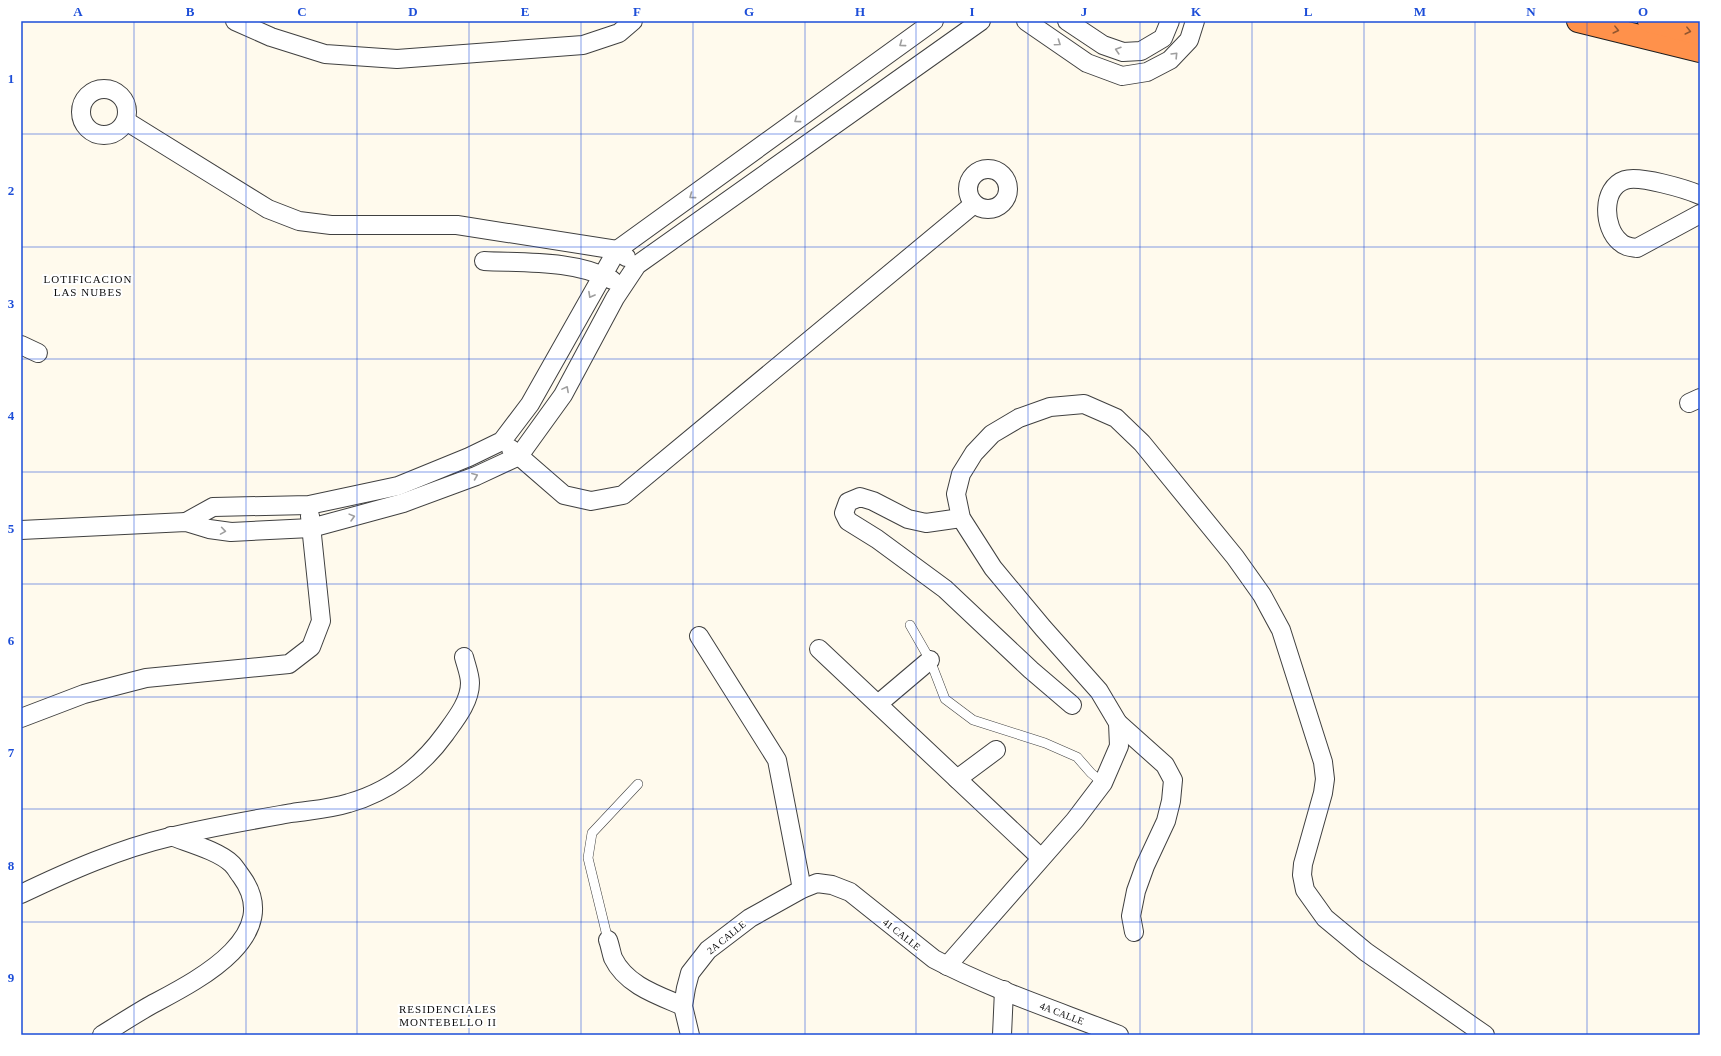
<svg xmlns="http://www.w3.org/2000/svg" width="1721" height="1056" font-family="Georgia,serif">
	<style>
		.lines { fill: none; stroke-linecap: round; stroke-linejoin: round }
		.lane-casing { stroke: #404040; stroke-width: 10 }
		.street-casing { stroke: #404040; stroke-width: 20 }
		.highway-casing { stroke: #1e1e1e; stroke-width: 24 }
		.lane { stroke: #fff; stroke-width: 9 }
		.street { stroke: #fff; stroke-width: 18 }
		.highway { stroke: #ff914b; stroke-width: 22 }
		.oneway { stroke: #92562f }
		.oneway2 { stroke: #9e9e9e }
		.grid { fill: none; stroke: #1d4ed8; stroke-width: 1; stroke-opacity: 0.55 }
		.labels { text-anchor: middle; stroke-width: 4; stroke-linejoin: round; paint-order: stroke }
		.street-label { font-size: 10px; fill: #0d0d0d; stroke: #fff }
		.neighbourhood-label { font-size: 11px; letter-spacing: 1px; fill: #0d0d0d; stroke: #fff }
		.neatline { fill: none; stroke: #1d4ed8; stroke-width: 1.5 }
		.grid-label { font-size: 13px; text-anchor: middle; font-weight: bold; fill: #1d4ed8 }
	</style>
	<rect width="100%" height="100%" fill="#fffaed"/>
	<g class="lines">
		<g class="lane-casing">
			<g id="lane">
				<polyline points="910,625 930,660 945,699 973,720 1045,743 1077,757 1091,773 1103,783"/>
				<polyline points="608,940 588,858 592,833 638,784"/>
			</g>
		</g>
		<g class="street-casing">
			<g id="street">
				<polyline points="235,21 271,37 325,54 397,59 583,45 619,33 633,21"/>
				<polyline points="1026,21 1087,63 1122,76 1147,72 1170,60 1189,40 1195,21"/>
				<polyline points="1067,21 1103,45 1123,52 1141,51 1163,38 1170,21"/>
				<circle cx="104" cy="112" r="23"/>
				<polyline points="126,121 268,209 299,221 331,225 457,225 617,250 626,257"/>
				<circle cx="988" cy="189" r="20"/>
				<path d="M1700,195C1686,189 1639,175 1625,180C1601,188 1603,228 1620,242C1625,247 1631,247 1637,248L1700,214"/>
				<path d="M484,261C524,263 576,260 612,280"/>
				<polyline points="21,345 38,353"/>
				<polyline points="1689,403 1700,398"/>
				<polyline points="511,449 564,495 591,501 623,495 974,204"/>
				<polyline points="961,518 926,523 908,519 873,501 860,497 848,502 844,513 848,521 877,539 945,589 1031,670 1072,705"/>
				<polyline points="186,522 213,507 309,505 398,486 469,457 502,441 530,404 617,250 934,21"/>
				<polyline points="21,530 186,522 209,529 231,532 311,528 403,503 476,476 519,456 563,395 615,298 637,265 981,21"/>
				<polyline points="699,636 777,760 802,889"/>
				<polyline points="819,649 1041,858"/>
				<polyline points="878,704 930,660"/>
				<polyline points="21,718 84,694 146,678 289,664 311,647 321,621 310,516"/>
				<polyline points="1118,723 1165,765 1173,780 1171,801 1166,821 1145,866 1136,891 1131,916 1134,932"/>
				<polyline points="957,779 996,750"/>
				<path d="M21,894C69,871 119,849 170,837C210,827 252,820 292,813C311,810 330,809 349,803C388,792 421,767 445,734C455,720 470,702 470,683C470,675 466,665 464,657"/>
				<path d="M608,940C610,945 611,952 613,958C626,985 657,995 683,1006"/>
				<polyline points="947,966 1075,820 1103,783 1119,746 1118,723 1099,691 1043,628 993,568 961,518 956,494 961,474 974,453 992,434 1019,418 1050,407 1084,404 1116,418 1142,443 1235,557 1262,595 1281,630 1323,762 1325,779 1323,793 1303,864 1302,875 1305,890 1325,918 1366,952 1485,1035"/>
				<path d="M102,1035C118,1025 135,1014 151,1005C194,982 286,937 241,876C238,872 235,867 232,864C219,851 189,843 171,836"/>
				<path d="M690,1035L683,1006L686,988L690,973L708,950L750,918L802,889L817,883L832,885L850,892L934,959C993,990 1058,1011 1119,1035"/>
				<polyline points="1002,1035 1004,990"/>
			</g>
		</g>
		<g class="highway-casing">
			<g id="highway">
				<polyline points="1578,21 1700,51"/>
				<polyline points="1649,21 1700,34"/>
			</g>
		</g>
		<use href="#lane" class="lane"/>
		<use href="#street" class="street"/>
		<use href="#highway" class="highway"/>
	</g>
	<defs><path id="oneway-chevron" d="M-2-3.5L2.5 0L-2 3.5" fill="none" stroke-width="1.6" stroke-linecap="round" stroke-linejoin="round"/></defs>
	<g class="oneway">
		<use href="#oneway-chevron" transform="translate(1616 30) rotate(14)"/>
		<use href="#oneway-chevron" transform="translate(1688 31) rotate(14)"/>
	</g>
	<g class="oneway2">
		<use href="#oneway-chevron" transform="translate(1058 43) rotate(35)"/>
		<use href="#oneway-chevron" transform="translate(902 44) rotate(144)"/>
		<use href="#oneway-chevron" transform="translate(1118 50) rotate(-163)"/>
		<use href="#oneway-chevron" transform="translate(1175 55) rotate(-46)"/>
		<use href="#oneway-chevron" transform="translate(797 120) rotate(144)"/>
		<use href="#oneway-chevron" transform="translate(692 196) rotate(144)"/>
		<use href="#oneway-chevron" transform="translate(591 295) rotate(119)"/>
		<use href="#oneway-chevron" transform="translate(566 389) rotate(-62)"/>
		<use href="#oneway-chevron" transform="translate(475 476) rotate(-22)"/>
		<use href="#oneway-chevron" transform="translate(352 517) rotate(-15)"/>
		<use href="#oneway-chevron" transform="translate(223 531) rotate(9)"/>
	</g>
	<path class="grid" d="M134,21V1035M246,21V1035M357,21V1035M469,21V1035M581,21V1035M693,21V1035M805,21V1035M916,21V1035M1028,21V1035M1140,21V1035M1252,21V1035M1364,21V1035M1475,21V1035M1587,21V1035M21,134H1700M21,247H1700M21,359H1700M21,472H1700M21,584H1700M21,697H1700M21,809H1700M21,922H1700"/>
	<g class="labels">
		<g class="street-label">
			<text transform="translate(902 934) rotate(38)" y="4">41 CALLE</text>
			<text transform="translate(726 937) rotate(-39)" y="4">2A CALLE</text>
			<text transform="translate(1062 1013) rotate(21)" y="4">4A CALLE</text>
		</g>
		<g class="neighbourhood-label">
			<text x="88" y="283">LOTIFICACION<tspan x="88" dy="13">LAS NUBES</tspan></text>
			<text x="448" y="1013">RESIDENCIALES<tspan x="448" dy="13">MONTEBELLO II</tspan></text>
		</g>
	</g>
	<rect width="1721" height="1056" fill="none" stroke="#ffffff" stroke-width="44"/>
	<rect x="22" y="22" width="1677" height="1012" class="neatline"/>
	<g class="grid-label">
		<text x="78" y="16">A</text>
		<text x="190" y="16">B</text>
		<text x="302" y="16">C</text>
		<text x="413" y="16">D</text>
		<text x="525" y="16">E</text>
		<text x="637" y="16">F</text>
		<text x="749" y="16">G</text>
		<text x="860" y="16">H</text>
		<text x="972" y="16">I</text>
		<text x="1084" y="16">J</text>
		<text x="1196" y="16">K</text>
		<text x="1308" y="16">L</text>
		<text x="1420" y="16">M</text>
		<text x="1531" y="16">N</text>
		<text x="1643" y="16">O</text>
		<text x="11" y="83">1</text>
		<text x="11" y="195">2</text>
		<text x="11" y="308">3</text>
		<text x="11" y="420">4</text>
		<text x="11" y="533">5</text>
		<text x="11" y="645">6</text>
		<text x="11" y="757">7</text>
		<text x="11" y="870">8</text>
		<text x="11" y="982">9</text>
	</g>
</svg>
